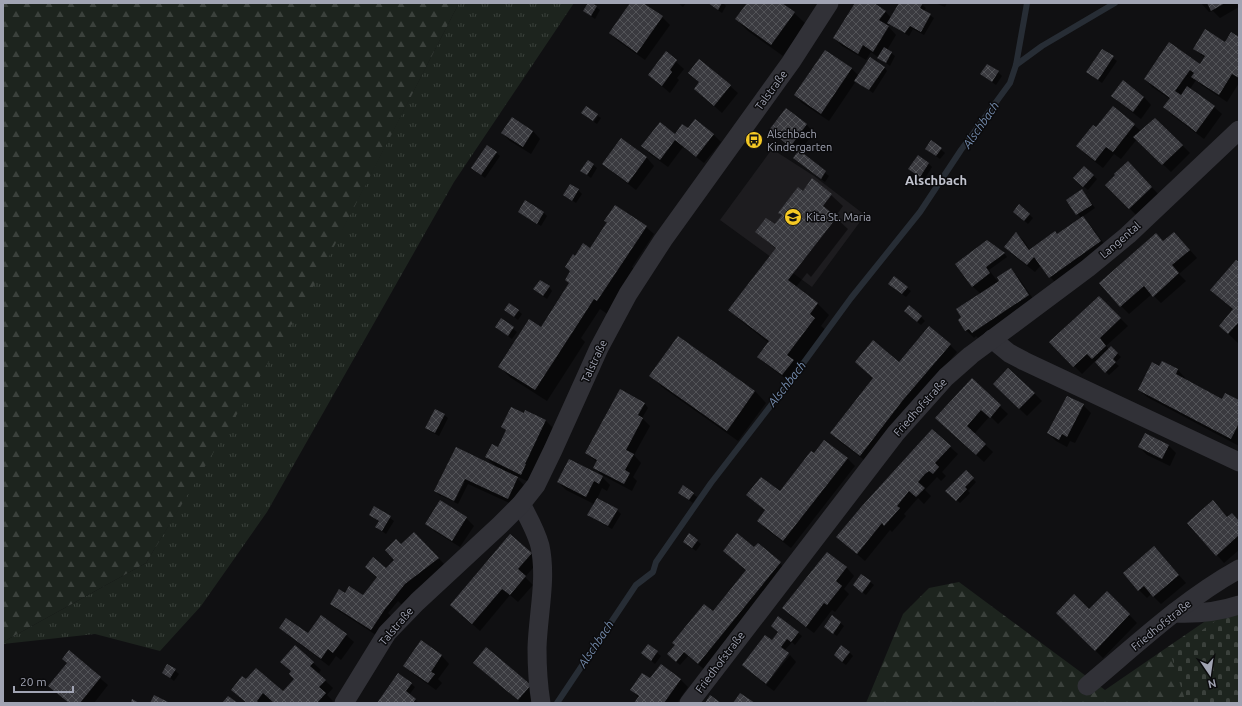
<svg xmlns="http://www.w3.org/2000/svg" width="1242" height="706" font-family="Ubuntu,sans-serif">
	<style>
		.built { fill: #1d1c1f }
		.grass { fill: url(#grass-tufts) }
		.forest { fill: url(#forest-firs) }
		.cemetery { fill: url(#cemetery-stones) }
		.shadow { fill: #0007 }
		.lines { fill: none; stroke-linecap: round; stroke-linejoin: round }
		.stream { stroke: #272d35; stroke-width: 6 }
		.building { fill: url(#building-cross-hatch) }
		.minor { stroke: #313137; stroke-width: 19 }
		.labels { text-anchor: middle; stroke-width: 3; stroke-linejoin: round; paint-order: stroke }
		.street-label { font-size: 11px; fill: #a1a4b3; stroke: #0b0b0d }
		.poi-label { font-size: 11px; fill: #a1a4b3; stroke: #0b0b0d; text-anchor: start }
		.water-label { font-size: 12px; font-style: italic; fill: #768eb0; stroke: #0b0b0d }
		.quarter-label { font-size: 13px; font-weight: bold; fill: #c2c4cf; stroke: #0b0b0d }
	</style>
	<defs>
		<pattern id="grass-tufts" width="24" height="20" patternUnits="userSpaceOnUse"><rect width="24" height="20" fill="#1d241e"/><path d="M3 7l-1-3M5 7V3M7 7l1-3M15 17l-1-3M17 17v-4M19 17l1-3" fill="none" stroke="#3b413c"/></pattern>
		<pattern id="forest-firs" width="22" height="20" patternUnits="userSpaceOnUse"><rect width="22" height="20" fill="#1d241e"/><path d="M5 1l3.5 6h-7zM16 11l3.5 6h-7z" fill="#3b413c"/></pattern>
		<pattern id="cemetery-stones" width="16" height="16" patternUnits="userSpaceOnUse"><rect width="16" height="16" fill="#1d241e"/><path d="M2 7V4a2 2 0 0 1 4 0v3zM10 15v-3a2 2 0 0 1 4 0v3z" fill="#3b413c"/></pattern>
		<pattern id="building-cross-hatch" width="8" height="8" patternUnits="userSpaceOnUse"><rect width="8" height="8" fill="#3a3a3f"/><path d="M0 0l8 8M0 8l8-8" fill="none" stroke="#535458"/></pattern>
	</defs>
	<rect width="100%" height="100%" fill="#101012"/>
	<polygon class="built" points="772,149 814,176 865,215 812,287 720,220"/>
	<polygon class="grass" points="459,3 574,3 454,182 267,512 201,606 160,651 95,634 3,644 3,642 146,563 315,282"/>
	<g class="forest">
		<polygon points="3,3 459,3 306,301 146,563 3,642"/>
		<polygon points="959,582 1105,690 1239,598 1239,703 866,703 903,614 929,588"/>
	</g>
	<polygon class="cemetery" points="1239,605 1239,703 1186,703 1170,652"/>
	<g class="shadow">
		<polygon points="589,3 596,7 600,10 595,19 584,11"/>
		<polygon points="631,3 642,3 662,17 670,25 645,60 618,41 610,33"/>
		<polygon points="678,3 686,3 683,7"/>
		<polygon points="708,3 723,3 726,6 722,13"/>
		<polygon points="748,3 781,3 794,13 806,24 783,56 748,31 736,19"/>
		<polygon points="856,3 872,3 885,11 891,18 900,3 920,3 926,8 924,11 934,18 924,35 913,29 909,36 890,24 888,26 896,35 887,50 895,56 890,66 871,52 866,60 842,46 834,38"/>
		<polygon points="935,3 947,3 945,7"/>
		<polygon points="1201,3 1236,3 1239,7 1220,18 1213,11 1209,12"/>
		<polygon points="1239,38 1239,83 1227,102 1200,84 1196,80 1190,89 1214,107 1222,114 1204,139 1172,115 1164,107 1170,99 1152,87 1145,79 1200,65 1205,58 1194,49 1225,43"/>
		<polygon points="1102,50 1117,61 1102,83 1087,72"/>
		<polygon points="825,51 852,69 859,76 884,67 887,71 873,93 856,81 829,121 802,103 795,95"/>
		<polygon points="666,53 684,69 677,78 679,80 670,93 649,75"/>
		<polygon points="700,60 738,93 722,113 695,89 700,83"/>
		<polygon points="998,72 1002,76 996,85 981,74"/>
		<polygon points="1123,82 1144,97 1151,105 1141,119 1120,103 1112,96"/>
		<polygon points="1113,108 1141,131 1182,145 1190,153 1171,172 1137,139 1121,159 1114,154 1103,168 1085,154 1077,146 1096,129"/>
		<polygon points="787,109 807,125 814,133 799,152 829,176 825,182 798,162 798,154 778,138 770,130"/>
		<polygon points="598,116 601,118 597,124 594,122"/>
		<polygon points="512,118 533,131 540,139 531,154 510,141 502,133"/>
		<polygon points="688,130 713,134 721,142 704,163 683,147 668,167 650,154 642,146 675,135"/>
		<polygon points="622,140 647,158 654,166 636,190 611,171 604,164"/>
		<polygon points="932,142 945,153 940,159 930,152"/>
		<polygon points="496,153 500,156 485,178 472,168"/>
		<polygon points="588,161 597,168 591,178 582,171"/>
		<polygon points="1128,162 1159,195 1137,216 1107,185"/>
		<polygon points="929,164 932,167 924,180 910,169"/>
		<polygon points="1084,167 1097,179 1088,190 1078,182"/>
		<polygon points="578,190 582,194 576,203 564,195"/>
		<polygon points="1082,190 1095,208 1082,217 1090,225 1108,249 1058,285 1050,277 1041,265 1035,272 1012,254 1005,247 1016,233 1024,241 1030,250 1057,235 1081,218 1068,200"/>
		<polygon points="803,192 831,195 843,206 835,217 848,229 811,277 807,273 796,287 818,304 829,315 821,326 826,330 799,366 801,368 790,382 766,364 758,357 769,343 741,321 730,310 776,249 757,232 775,226 783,216 779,213"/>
		<polygon points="526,201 544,213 547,216 541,226 523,215 519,212"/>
		<polygon points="1020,206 1033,218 1028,224 1018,215"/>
		<polygon points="646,227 654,234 632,267 645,280 618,321 600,309 581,338 585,342 547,401 511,378 500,367 541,328 570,284 571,272 576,257 591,249"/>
		<polygon points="1156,234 1164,242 1182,241 1197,258 1179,274 1186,281 1161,303 1152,294 1129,314 1121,306"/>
		<polygon points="1004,253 1007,257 989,270 998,282 1011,269 1018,277 1036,303 980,340 976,336 974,338 966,330 981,294 972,286 956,264"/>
		<polygon points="1239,264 1239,344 1220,326 1233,310 1211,290"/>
		<polygon points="549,287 552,291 547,299 538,293"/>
		<polygon points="893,287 907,288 911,291 906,297"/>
		<polygon points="1099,297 1128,326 1106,346 1109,349 1111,347 1121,357 1115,363 1119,366 1109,375 1095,361 1082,374 1051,342"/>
		<polygon points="505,310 518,311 522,314 518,320"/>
		<polygon points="909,315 921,317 925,321 921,325"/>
		<polygon points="501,320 517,332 512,339 496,327"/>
		<polygon points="950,345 957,352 910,408 868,463 839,441 832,433 899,363"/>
		<polygon points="1162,362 1178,370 1185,378 1184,380 1223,400 1239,401 1239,446 1147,397 1139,390 1159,367"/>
		<polygon points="650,375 755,391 766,403 738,441 662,387"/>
		<polygon points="972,380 1008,414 998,424 990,416 974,434 993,452 984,462 944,426"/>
		<polygon points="620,390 645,404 648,408 642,418 650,426 634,455 641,463 633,477 637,481 632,491 602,475 594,468 597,462 586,453"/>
		<polygon points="1002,392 1034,393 1042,401 1027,416"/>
		<polygon points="1083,405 1091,413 1075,443 1070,441 1067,447 1056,441 1048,433"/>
		<polygon points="444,415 448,418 439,436 430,431 427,428"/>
		<polygon points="524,415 545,420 553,428 529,482 514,475 525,486 516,506 468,484 458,504 454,502 465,482 462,482 453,501 439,495 435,491 446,469 497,468 486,457 498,448 506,431 502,427"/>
		<polygon points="1146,434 1169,446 1176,453 1170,466 1147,455 1139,447"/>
		<polygon points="824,441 848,459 855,466 791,548 766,529 758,521 766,511 748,495 780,493"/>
		<polygon points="950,447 958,454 942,472 946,476 941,481 937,477 925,490 931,496 924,504 918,498 904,514 906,516 892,532 890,530 865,561 837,537"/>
		<polygon points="966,472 976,482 968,491 970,493 960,503 947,491"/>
		<polygon points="602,477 610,485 607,491 602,488 597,499 617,510 621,514 612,529 592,518 588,515 594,504 566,490 558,482"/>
		<polygon points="683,487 697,497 693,503 683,496"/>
		<polygon points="375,507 394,521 386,534 376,527 379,522 370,514"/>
		<polygon points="1220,509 1228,518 1239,522 1239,550 1224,563 1217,555"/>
		<polygon points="466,518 474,526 460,547 434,531 427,524"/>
		<polygon points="414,533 446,566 413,592 402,605 398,601 388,613 392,617 379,637 339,611 331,604 345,594 364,597 386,569 396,560 401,545"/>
		<polygon points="689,535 701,544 696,551 688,545"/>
		<polygon points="758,544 788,571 706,671 688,656 680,665 672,658 713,612 747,571 724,551 754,549"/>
		<polygon points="531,553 539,561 525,577 533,585 518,602 510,595 480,631 451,605"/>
		<polygon points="827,553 847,568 854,576 844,589 849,594 835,612 832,610 814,633 791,616 784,608"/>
		<polygon points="1161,555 1186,583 1161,604 1151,594 1147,598 1139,590"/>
		<polygon points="870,582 874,585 866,595 857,588"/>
		<polygon points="1107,592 1137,623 1103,658 1057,613 1089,610"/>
		<polygon points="779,617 802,636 795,645 792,642 784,651 788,654 765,684 743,665 772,641 779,632"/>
		<polygon points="832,617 844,626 837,636 829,630"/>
		<polygon points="280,628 308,635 346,635 354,642 341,660 336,656 329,666 288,635"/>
		<polygon points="421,642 442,656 449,664 438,679 442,683 436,690 412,673 404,666"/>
		<polygon points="648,645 661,656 655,664 642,653"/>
		<polygon points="295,646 321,670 318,674 333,688 327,695 333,701 331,703 275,703 271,700 269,703 247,703 233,690 283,693 295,679 292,672"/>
		<polygon points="486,649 538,693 529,703 521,703 475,663"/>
		<polygon points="69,652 108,685 94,703 69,703 50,686 68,663"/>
		<polygon points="849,652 853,656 846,665 838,659"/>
		<polygon points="790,655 796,662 774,691 766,685"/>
		<polygon points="168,665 179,674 174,681 163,672"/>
		<polygon points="661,666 681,680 688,687 677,703 636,703 639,698 631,690 651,680"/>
		<polygon points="411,684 415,687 409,695 419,703 378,703"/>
	</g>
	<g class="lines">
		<g class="stream">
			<polyline points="1016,65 1042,46 1115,3"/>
			<polyline points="557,703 636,585 653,572 656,562 711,483 799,369 851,298 920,212 961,150 1010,83 1016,65 1027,3"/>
		</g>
	</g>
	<g class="building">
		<polygon points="588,3 592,3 597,6 591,16 583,11"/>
		<polygon points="630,3 643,3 663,16 637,53 609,33"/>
		<polygon points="708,3 722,3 718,10"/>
		<polygon points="747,3 782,3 795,12 771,45 735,19"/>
		<polygon points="855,3 874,3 886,11 879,20 889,26 873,52 863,45 858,54 833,38"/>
		<polygon points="899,3 923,3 920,8 931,14 921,32 910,26 905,33 887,23"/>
		<polygon points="1207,3 1225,3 1211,11"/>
		<polygon points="1205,29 1225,42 1231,32 1239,37 1239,78 1232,74 1219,95 1191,77 1194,73 1190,70 1175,91 1181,95 1187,86 1215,106 1196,132 1163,107 1170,98 1144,79 1169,42 1200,64 1205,56 1193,49"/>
		<polygon points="884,47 892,52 886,63 877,58"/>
		<polygon points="1102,49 1114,56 1098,80 1086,72"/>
		<polygon points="825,50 852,68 821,114 794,95"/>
		<polygon points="666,51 677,60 670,70 672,72 662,86 648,75"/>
		<polygon points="870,57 885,67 869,90 854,81"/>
		<polygon points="699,59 731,85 714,106 694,89 699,82 688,73"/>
		<polygon points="987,64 999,71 992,82 980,74"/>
		<polygon points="1123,80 1144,97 1133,112 1111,96"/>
		<polygon points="586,106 598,114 593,121 581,113"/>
		<polygon points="1113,106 1135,124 1113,152 1106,147 1095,161 1076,146 1093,125 1096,127"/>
		<polygon points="786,108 807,124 790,147 769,130"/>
		<polygon points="512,117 533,131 523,147 501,133"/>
		<polygon points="1155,118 1183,145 1162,165 1133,137"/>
		<polygon points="695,119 714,134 696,157 675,140 660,160 641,146 660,122 675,134 682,124 688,128"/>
		<polygon points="621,138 647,157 628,183 602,164"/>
		<polygon points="931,140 942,148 936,156 925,149"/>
		<polygon points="487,145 497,152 481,175 471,168"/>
		<polygon points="799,150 826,171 821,179 793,158"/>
		<polygon points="918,155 929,163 920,177 908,169"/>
		<polygon points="588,160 594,164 587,175 580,171"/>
		<polygon points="1128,161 1152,187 1129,209 1105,185 1115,175 1114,174"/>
		<polygon points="1084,166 1094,175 1083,187 1073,178"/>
		<polygon points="812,178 832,194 823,206 837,217 788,280 818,303 810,314 815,318 787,355 794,360 782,375 757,357 769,341 728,310 776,248 755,232 766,218 775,224 782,215 778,213 798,187 803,191"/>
		<polygon points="570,184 579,189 572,201 563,195"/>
		<polygon points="1082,189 1092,205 1076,215 1066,200"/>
		<polygon points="525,200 544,212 537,224 518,212"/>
		<polygon points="1019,204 1030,214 1024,221 1013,212"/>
		<polygon points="615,205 647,226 597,301 594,299 535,390 498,367 529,319 541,327 569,283 565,280 570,271 565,267 573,254 575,256 583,243 590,248 607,222 604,221"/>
		<polygon points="1083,216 1101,241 1049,278 1034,257 1027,265 1004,247 1016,232 1029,250 1055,231 1057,234"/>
		<polygon points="1174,232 1190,250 1172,265 1179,273 1153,297 1144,286 1120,307 1099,283 1156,233 1163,241"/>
		<polygon points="987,240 1005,253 986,267 990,273 972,287 955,264"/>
		<polygon points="1236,260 1239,262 1239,322 1228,334 1219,326 1233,309 1210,290"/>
		<polygon points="1011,268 1029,295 972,333 969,329 965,331 958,320 961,317 956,309 999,281 997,277"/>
		<polygon points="894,276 908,287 902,294 888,284"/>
		<polygon points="540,280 550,286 543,296 533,289"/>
		<polygon points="1099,296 1121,318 1100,338 1106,346 1092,359 1087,354 1073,367 1049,342"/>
		<polygon points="509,303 519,310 514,317 504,310"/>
		<polygon points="909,305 922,316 917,322 904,311"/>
		<polygon points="501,318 514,327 508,336 495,327"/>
		<polygon points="929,326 951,344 903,400 860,456 830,433 873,378 855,362 873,340 899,362"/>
		<polygon points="678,336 755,391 727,431 649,376"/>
		<polygon points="1111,346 1118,353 1113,359 1116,362 1105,373 1095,362"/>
		<polygon points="1162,361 1178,369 1176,374 1222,399 1225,393 1239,400 1239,423 1231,439 1138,390 1152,362 1159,366"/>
		<polygon points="1008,368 1035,393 1019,409 993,384"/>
		<polygon points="972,378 1001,405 990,418 981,410 967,426 986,444 976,455 935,418"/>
		<polygon points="620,389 645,403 638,415 643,418 626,450 634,454 625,470 630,473 624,484 593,468 597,460 585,453"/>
		<polygon points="1067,396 1084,404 1067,437 1062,434 1059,440 1047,433"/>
		<polygon points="511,407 524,413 525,410 546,420 525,464 526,464 521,475 485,457 492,444 498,447 506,430 501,427"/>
		<polygon points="435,409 445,414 435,433 425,428"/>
		<polygon points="932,429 951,446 935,463 939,467 933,474 929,471 925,474 918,482 925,488 916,497 909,491 897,506 900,508 884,526 882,523 857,554 836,537 862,506"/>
		<polygon points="1145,433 1169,445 1162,459 1138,447"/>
		<polygon points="824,440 848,458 783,541 757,521 765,510 746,495 761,477 780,491 811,451 814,453"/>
		<polygon points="456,447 518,477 508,499 465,479 454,501 434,491"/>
		<polygon points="569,459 603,476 599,484 594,481 586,497 557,482"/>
		<polygon points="966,470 974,478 965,487 967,489 956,501 945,491"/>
		<polygon points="683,485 694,493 689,500 678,493"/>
		<polygon points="597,498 618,509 608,526 587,515"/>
		<polygon points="440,500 467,517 452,541 425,524"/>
		<polygon points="1213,500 1227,517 1232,513 1239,521 1239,535 1216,556 1187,523"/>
		<polygon points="374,506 391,516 382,531 375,527 379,521 369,515"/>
		<polygon points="414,532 439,558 405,584 385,609 371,630 330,604 339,589 345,593 349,586 363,595 377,577 365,567 373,557 386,568 394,560 385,550 396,539 401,544"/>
		<polygon points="689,533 698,540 692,548 683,542"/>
		<polygon points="737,533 754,547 758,543 781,562 698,664 684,652 676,662 667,654 675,645 672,643 704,604 713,611 746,570 723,551"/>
		<polygon points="510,534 532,553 518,569 526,576 510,595 502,589 472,624 450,605"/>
		<polygon points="1154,546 1179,575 1153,597 1144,586 1138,591 1123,573"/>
		<polygon points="827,552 847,567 836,581 842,586 827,605 824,603 806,627 782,608"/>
		<polygon points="861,574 871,581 862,593 853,585"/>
		<polygon points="1107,591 1130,614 1095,651 1056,613 1074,594 1089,609"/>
		<polygon points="321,615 347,634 333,653 328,649 321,659 279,628 286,618 308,633"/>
		<polygon points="832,615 841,622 833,634 824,627"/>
		<polygon points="778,616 799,632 791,642 787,639 781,647 789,653 766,684 742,665 765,635 772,640 778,632 771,626"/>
		<polygon points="421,640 442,655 431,672 435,674 428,683 403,666"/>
		<polygon points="648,644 658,651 651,661 641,653"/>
		<polygon points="295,645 314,662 310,666 326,680 319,687 326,693 317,703 274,703 263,693 257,701 259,703 247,703 231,690 242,676 246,679 256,668 283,691 294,679 289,674 291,671 280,662"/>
		<polygon points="841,645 850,652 842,662 834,655"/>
		<polygon points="486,647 531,685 518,700 473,663"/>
		<polygon points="69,650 101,677 80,703 69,703 48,686 67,663 62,659"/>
		<polygon points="167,664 176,669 170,678 162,673"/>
		<polygon points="661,664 681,679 664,703 634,703 639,696 630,690 642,673 650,678"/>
		<polygon points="398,673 412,683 406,691 416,699 413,703 377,703"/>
		<polygon points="740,693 755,703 733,703"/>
		<polygon points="154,695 170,703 150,703"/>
		<polygon points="710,695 721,703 705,703"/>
		<polygon points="228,696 238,703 222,703"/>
		<polygon points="132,699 139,703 131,703"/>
	</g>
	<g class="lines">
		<g class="minor">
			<polyline points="992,339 1009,353 1024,361 1239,462"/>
			<path d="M521,504C528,517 536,531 540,546C547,579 538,614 537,648C537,666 538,685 541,703"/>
			<path d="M1174,613C1196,614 1218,612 1239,605"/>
			<path d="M1087,686C1136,645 1183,600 1239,569"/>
			<polyline points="344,703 387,633 417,602 500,525 521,504 536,485 553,450 599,348 628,294 663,240 791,62 829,3"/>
			<polyline points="689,703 896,433 946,377 971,355 1088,268 1128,235 1239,130"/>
		</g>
	</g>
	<defs>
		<g id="bus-disc" transform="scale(0.9)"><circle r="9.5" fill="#f5c924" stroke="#0b0b0d"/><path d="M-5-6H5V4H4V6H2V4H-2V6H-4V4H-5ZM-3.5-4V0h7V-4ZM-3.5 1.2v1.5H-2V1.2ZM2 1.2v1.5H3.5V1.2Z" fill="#111"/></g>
		<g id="school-disc" transform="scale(0.9)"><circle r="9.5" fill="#f5c924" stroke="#0b0b0d"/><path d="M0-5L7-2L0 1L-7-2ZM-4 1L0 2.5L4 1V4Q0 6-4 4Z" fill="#111"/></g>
	</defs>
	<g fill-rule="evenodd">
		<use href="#bus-disc" x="754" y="140"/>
		<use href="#school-disc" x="793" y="217"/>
	</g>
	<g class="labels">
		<g class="street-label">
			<text transform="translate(771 90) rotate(-54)" y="4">Talstraße</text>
			<text transform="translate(1120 240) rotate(-41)" y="4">Langental</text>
			<text transform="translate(594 361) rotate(-65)" y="4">Talstraße</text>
			<text transform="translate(920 407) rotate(-48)" y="4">Friedhofstraße</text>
			<text transform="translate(1161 625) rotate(-39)" y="4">Friedhofstraße</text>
			<text transform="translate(396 626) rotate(-50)" y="4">Talstraße</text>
			<text transform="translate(720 662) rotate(-53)" y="4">Friedhofstraße</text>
		</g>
		<g class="poi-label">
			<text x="767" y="138">Alschbach<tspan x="767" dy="13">Kindergarten</tspan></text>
			<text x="806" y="221">Kita St. Maria</text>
		</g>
		<g class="water-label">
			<text transform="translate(981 125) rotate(-55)" y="4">Alschbach</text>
			<text transform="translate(787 384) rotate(-52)" y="4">Alschbach</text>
			<text transform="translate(596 644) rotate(-56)" y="4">Alschbach</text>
		</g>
		<g class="quarter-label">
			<text x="936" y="185">Alschbach</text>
		</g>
	</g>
	<rect width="1242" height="706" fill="none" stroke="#a1a4b3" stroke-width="8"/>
	<g transform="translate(1210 674) rotate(167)" stroke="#0b0b0d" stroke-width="3" paint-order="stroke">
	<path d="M0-3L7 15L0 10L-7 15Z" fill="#a1a4b3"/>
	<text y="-6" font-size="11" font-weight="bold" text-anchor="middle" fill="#a1a4b3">N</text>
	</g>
	<path d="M14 686v6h59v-6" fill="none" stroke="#a1a4b3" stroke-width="2"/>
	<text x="20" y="686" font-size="12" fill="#a1a4b3" stroke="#0b0b0d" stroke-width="3" paint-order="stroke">20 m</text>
</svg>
